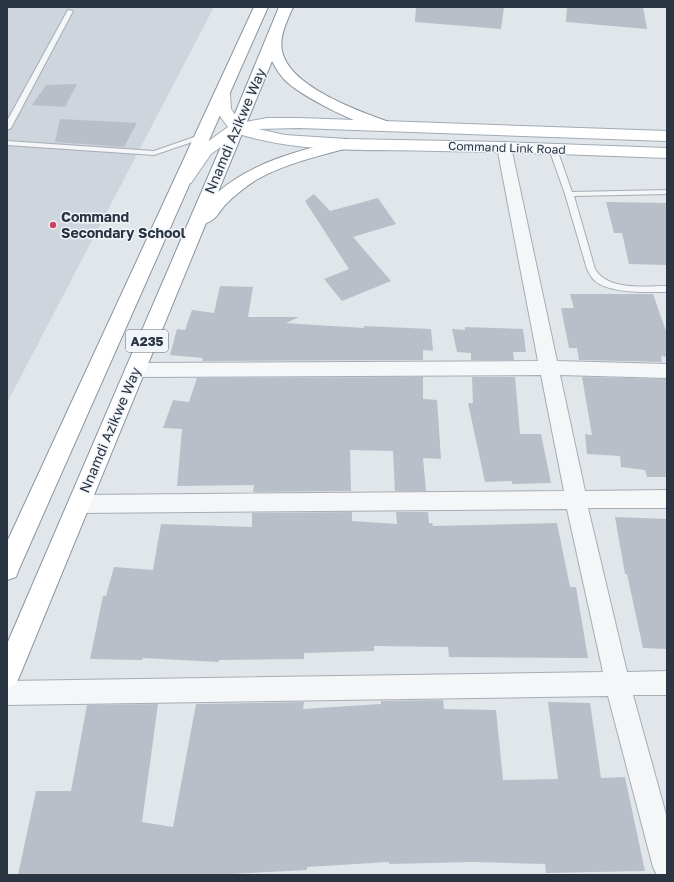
<svg xmlns="http://www.w3.org/2000/svg" width="674" height="882" font-family="'Golos Text',sans-serif">
	<style>
		.built { fill: #cfd5dc }
		.building { fill: #b8bfc8 }
		.lines { fill: none; stroke-linecap: round; stroke-linejoin: round }
		.lane-casing { stroke: #a6adb5; stroke-width: 2 }
		.street-casing { stroke: #a6adb5; stroke-width: 2 }
		.primary-casing { stroke: #a0abb7; stroke-width: 2 }
		.highway-casing { stroke: #8895a2; stroke-width: 2 }
		.lane { fill: #f4f6f8; fill-rule: evenodd }
		.street { fill: #f4f6f8; fill-rule: evenodd }
		.primary { fill: #fff; fill-rule: evenodd }
		.highway { fill: #fff; fill-rule: evenodd }
		.poi-dot { fill: #d34266; stroke: #f1f4f8; stroke-width: 1.5 }
		.labels { text-anchor: middle; stroke-width: 3; stroke-linejoin: round; paint-order: stroke }
		.far-street-label { font-size: 12px; fill: #293543; stroke: #f1f4f8 }
		.shield { fill: #f1f4f8; stroke: #656e79; stroke-width: 1 }
		.shield-label { font-size: 13px; font-weight: bold; fill: #293543 }
		.street-label { font-size: 14px; fill: #293543; stroke: #f1f4f8 }
		.poi-label { font-size: 14px; font-weight: bold; fill: #293543; stroke: #f1f4f8; text-anchor: start }
	</style>
	<rect width="100%" height="100%" fill="#e1e6ea"/>
	<polygon class="built" points="7,7 214,7 7,403"/>
	<g class="building">
		<polygon points="416,7 504,7 501,29 415,22"/>
		<polygon points="567,7 643,7 647,29 566,22"/>
		<polygon points="77,84 65,107 32,105 46,85"/>
		<polygon points="60,119 137,123 124,147 55,142"/>
		<polygon points="314,194 330,211 378,198 396,224 353,237 391,281 342,301 324,279 349,269 305,201"/>
		<polygon points="606,202 667,203 667,265 629,264 622,233 614,233"/>
		<polygon points="220,286 253,287 248,317 299,317 286,323 299,324 365,328 363,326 431,329 433,351 423,350 423,360 202,361 203,358 170,355 177,329 185,330 192,310 214,313"/>
		<polygon points="570,294 653,294 667,334 667,357 661,356 662,362 579,360 577,348 569,348 561,308 574,308"/>
		<polygon points="465,327 523,329 526,352 513,352 514,360 471,360 471,353 457,352 452,329 465,330"/>
		<polygon points="423,377 423,399 437,400 441,459 423,458 426,491 395,491 393,451 350,450 351,491 253,492 254,485 177,486 182,429 163,428 173,400 189,402 197,378"/>
		<polygon points="472,377 515,377 520,434 541,434 551,483 512,484 512,481 485,482 468,403 473,403"/>
		<polygon points="582,377 666,379 667,477 647,477 645,470 621,467 620,456 587,454 585,434 592,435"/>
		<polygon points="352,512 352,521 397,524 396,512 428,512 429,523 432,523 433,526 557,523 570,587 576,587 588,658 449,657 448,647 374,646 374,651 304,653 304,659 219,660 219,662 143,658 142,660 90,659 103,596 106,596 114,567 153,570 161,524 252,527 252,513"/>
		<polygon points="615,517 667,519 667,649 643,648 627,574 625,574"/>
		<polygon points="443,700 444,709 496,710 503,780 558,779 548,702 590,703 601,778 625,777 645,871 546,873 545,864 472,862 389,864 389,862 307,867 307,870 212,875 18,875 36,791 71,791 87,705 158,704 142,822 173,827 196,704 304,702 303,709 381,704 381,701"/>
	</g>
	<g class="lines">
		<g class="lane-casing">
			<g id="lane">
				<polygon points="68,10 73,11 11,128 7,130 7,121"/>
				<polygon points="200,135 203,135 207,137 154,155 7,145 7,141 154,151"/>
				<path d="M550,147H553L557,149L572,192L667,190V194L574,196L595,269C608,291 645,286 667,286V292C647,292 609,294 594,280C591,277 589,273 587,269L565,194L549,149Z"/>
			</g>
		</g>
		<g class="street-casing">
			<polygon id="street" points="504,143 509,144 511,147 557,361 667,364 667,378 560,375 585,491 667,490 667,508 588,508 627,672 667,671 667,695 633,695 667,818 667,875 657,875 653,867 608,696 7,705 7,681 603,672 567,509 79,513 72,510 68,504 72,498 79,495 564,491 541,375 134,377 127,375 125,370 127,365 134,363 538,361 497,147 499,144"/>
		</g>
		<g class="primary-casing">
			<path id="primary" d="M222,89L227,91L230,94L231,109L241,123L267,118H299L667,131V141L299,128L258,129L285,135L346,139L504,142L667,148V158C590,155 514,152 437,151C372,149 302,154 239,134L211,154L191,183L185,184L179,183L177,179L199,148L228,127C221,117 208,103 217,91Z"/>
		</g>
		<g class="highway-casing">
			<g id="highway">
				<polygon points="254,7 268,7 19,569 16,577 7,580 7,542"/>
				<path d="M279,7H293C287,21 279,36 282,51C289,87 361,112 392,123L394,126L392,129C372,134 304,97 288,83C281,77 276,69 272,61L218,192C254,161 301,150 346,139L352,141L354,144L352,147C319,156 286,163 256,180C245,187 234,196 225,205C219,212 215,221 206,223L20,675L16,684L7,688V644L229,128Z"/>
			</g>
		</g>
		<use href="#lane" class="lane"/>
		<use href="#street" class="street"/>
		<use href="#primary" class="primary"/>
		<use href="#highway" class="highway"/>
	</g>
	<circle class="poi-dot" cx="53" cy="225" r="4"/>
	<g class="labels">
		<g class="far-street-label">
			<text transform="translate(507 148) rotate(2)" y="4">Command Link Road</text>
		</g>
		<rect class="shield" x="126" y="330" width="42" height="22" rx="3"/>
		<g class="shield-label">
			<text x="147" y="346">A235</text>
		</g>
		<g class="street-label">
			<text transform="translate(235 131) rotate(-67)" y="5">Nnamdi Azikwe Way</text>
			<text transform="translate(110 430) rotate(-67)" y="5">Nnamdi Azikwe Way</text>
		</g>
		<g class="poi-label">
			<text x="61" y="222">Command<tspan x="61" dy="16">Secondary School</tspan></text>
		</g>
	</g>
	<rect width="674" height="882" fill="none" stroke="#293543" stroke-width="16"/>
</svg>
